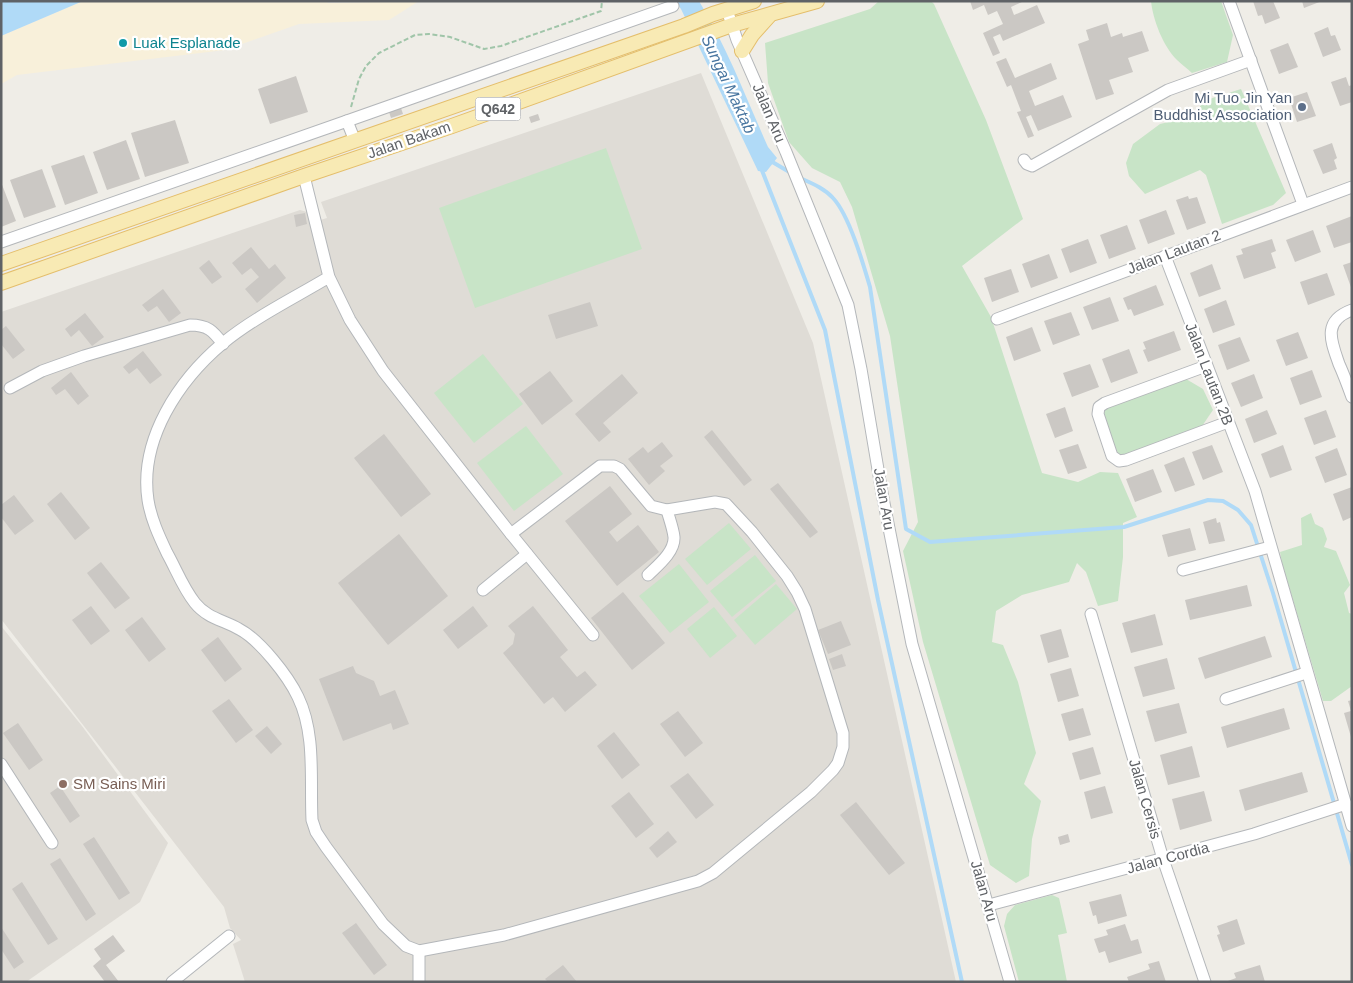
<svg xmlns="http://www.w3.org/2000/svg" width="1353" height="983" font-family="Helvetica,sans-serif">
	<style>
		.education { fill: #dfdcd6 }
		.green { fill: #c8e4c7 }
		.sand { fill: #f8f0da }
		.water { fill: #b0daf7 }
		.lines { fill: none; stroke-linecap: round; stroke-linejoin: round }
		.stream { stroke: #b0daf7; stroke-width: 4 }
		.building { fill: #cbc8c4 }
		.minor-casing { stroke: #b4b7ba; stroke-width: 13 }
		.major-casing { stroke: #e4be6b; stroke-width: 16 }
		.path { stroke: #a0c5a9; stroke-width: 2; stroke-dasharray: 5 2.5; stroke-linecap: butt }
		.minor { stroke: #fff; stroke-width: 11 }
		.major { stroke: #f8eab4; stroke-width: 14 }
		.culture-dot { fill: #0f9aa8; stroke: #fff; stroke-width: 2 }
		.service-dot { fill: #5c6f8a; stroke: #fff; stroke-width: 2 }
		.education-dot { fill: #8d6e63; stroke: #fff; stroke-width: 2 }
		.labels { text-anchor: middle; stroke-width: 4.5; stroke-linejoin: round; paint-order: stroke }
		.shield { fill: #fff; stroke: #8f9194; stroke-width: 1 }
		.shield-label { font-size: 14px; font-weight: bold; fill: #5f6266 }
		.culture-label { font-size: 15px; fill: #0d838f; stroke: #fff; text-anchor: start }
		.service-label { font-size: 15px; fill: #4e5e75; stroke: #fff; text-anchor: end }
		.street-label { font-size: 15px; fill: #5f6266; stroke: #fff }
		.education-label { font-size: 15px; fill: #785e54; stroke: #fff; text-anchor: start }
		.water-label { font-size: 16px; font-style: italic; fill: #4976a0; stroke: #fff }
	</style>
	<rect width="100%" height="100%" fill="#efede7"/>
	<g class="education">
		<polygon points="701,73 813,343 956,982 245,982 233,944 241,940 230,928 224,907 1,619 1,312 300,210 307,212 310,223 327,218 321,202"/>
		<polygon points="1,626 82,726 168,843 140,902 26,982 1,982"/>
	</g>
	<g class="green">
		<polygon points="879,1 931,1 934,4 986,120 1023,219 962,266 991,317 1042,473 1078,482 1100,472 1118,473 1137,517 1123,523 1123,557 1118,601 1098,606 1086,572 1077,563 1069,582 1022,595 996,611 992,642 1003,645 1018,682 1036,753 1024,784 1041,801 1032,839 1029,876 1016,883 990,865 923,642 903,551 918,522 890,336 852,207 840,182 812,168 789,142 768,83 765,43 870,9"/>
		<path d="M1151,1H1221L1233,35L1227,62L1192,73C1187,68 1181,64 1177,60C1163,46 1153,20 1151,1Z"/>
		<polygon points="1241,89 1286,193 1273,205 1222,224 1206,175 1200,170 1145,194 1129,176 1126,163 1133,144 1160,124 1195,116 1203,101"/>
		<polygon points="606,148 642,249 475,308 439,208"/>
		<polygon points="483,354 523,404 474,443 434,393"/>
		<polygon points="1186,379 1203,389 1213,410 1200,429 1127,457 1116,454 1101,415 1108,405"/>
		<polygon points="526,426 563,474 514,511 477,463"/>
		<polygon points="1311,513 1315,524 1323,528 1327,539 1324,547 1336,551 1350,585 1344,593 1349,613 1352,614 1352,686 1331,701 1323,701 1282,563 1280,552 1302,545 1301,518"/>
		<polygon points="729,523 751,549 707,585 685,559"/>
		<polygon points="755,555 776,581 732,617 710,591"/>
		<polygon points="679,564 709,602 670,633 639,596"/>
		<polygon points="776,584 797,609 755,645 734,620"/>
		<polygon points="714,607 737,636 710,658 687,629"/>
		<polygon points="1052,895 1059,898 1067,933 1058,935 1067,982 1019,982 1004,926 1007,914 1015,905"/>
	</g>
	<polygon class="sand" points="83,1 324,1 329,3 419,1 389,20 299,24 225,50 17,75 1,84 1,36"/>
	<g class="water">
		<polygon points="1,1 83,1 1,36"/>
		<path d="M675,1H699C727,47 746,98 768,147L777,158L766,172L758,171L681,9Z"/>
	</g>
	<g class="lines">
		<g class="stream">
			<polyline points="769,160 791,173"/>
			<polyline points="761,168 825,330 878,600 962,982"/>
			<path d="M800,178C811,183 824,188 833,198C849,215 863,263 870,287L906,529L930,542L1124,527L1208,500L1223,501L1238,510L1251,525L1273,593L1352,865"/>
		</g>
	</g>
	<g class="building">
		<polygon points="970,1 1024,1 1011,7 1014,15 1037,5 1045,23 1003,41 1000,34 993,37 1000,53 993,56 983,33 1003,24 997,11 988,15 984,5 973,10"/>
		<polygon points="1253,1 1273,1 1280,18 1265,24 1262,15 1258,16"/>
		<polygon points="1302,1 1322,1 1304,8"/>
		<polygon points="1107,23 1111,37 1122,33 1123,37 1142,31 1149,51 1128,58 1133,72 1109,80 1114,94 1096,100 1078,44 1089,40 1086,30"/>
		<polygon points="1328,27 1331,36 1335,35 1341,50 1323,57 1314,33"/>
		<polygon points="1288,43 1298,67 1279,74 1270,50"/>
		<polygon points="1006,58 1015,78 1051,63 1057,79 1029,91 1035,106 1063,95 1072,117 1038,131 1031,115 1026,117 1034,136 1028,138 1017,112 1021,111 1011,85 1007,87 996,62"/>
		<polygon points="296,76 308,112 270,124 258,89"/>
		<polygon points="1346,77 1349,86 1352,85 1352,102 1340,106 1331,82"/>
		<polygon points="1307,92 1316,116 1297,122 1289,98"/>
		<polygon points="401,108 403,114 391,118 389,112"/>
		<polygon points="538,114 540,120 531,123 529,117"/>
		<polygon points="175,120 189,163 145,177 131,133"/>
		<polygon points="126,140 140,179 107,190 93,152"/>
		<polygon points="1332,143 1337,158 1334,160 1337,169 1323,174 1313,150"/>
		<polygon points="84,155 98,193 65,205 51,166"/>
		<polygon points="42,169 56,207 24,218 10,180"/>
		<polygon points="1,182 16,221 1,227"/>
		<polygon points="1188,196 1189,199 1197,197 1206,223 1187,230 1176,200"/>
		<polygon points="1166,210 1175,234 1148,244 1139,220"/>
		<polygon points="305,213 307,224 296,227 294,215"/>
		<polygon points="1352,216 1352,242 1334,248 1326,226"/>
		<polygon points="1127,225 1136,249 1109,259 1100,235"/>
		<polygon points="1313,230 1321,252 1295,262 1286,240"/>
		<polygon points="1088,239 1097,263 1070,273 1061,249"/>
		<polygon points="1272,239 1276,251 1271,253 1276,268 1244,279 1236,256 1243,254 1241,249"/>
		<polygon points="251,247 269,269 275,264 286,278 257,303 245,289 259,277 251,268 242,275 232,263"/>
		<polygon points="1049,254 1058,278 1031,288 1022,264"/>
		<polygon points="209,260 222,277 212,284 199,268"/>
		<polygon points="1352,262 1352,290 1343,265"/>
		<polygon points="1212,264 1221,289 1199,297 1190,273"/>
		<polygon points="1011,269 1019,292 992,302 984,278"/>
		<polygon points="1327,273 1335,295 1308,305 1300,282"/>
		<polygon points="1156,285 1164,305 1134,316 1131,309 1128,310 1123,298"/>
		<polygon points="163,289 181,313 169,322 157,306 148,312 142,305"/>
		<polygon points="1110,297 1119,321 1092,330 1083,307"/>
		<polygon points="1226,300 1235,325 1213,333 1204,309"/>
		<polygon points="590,302 598,326 556,339 548,315"/>
		<polygon points="1071,312 1080,335 1053,345 1044,321"/>
		<polygon points="85,313 104,337 92,346 79,330 71,337 65,329"/>
		<polygon points="6,326 25,350 13,359 1,344 1,330"/>
		<polygon points="1032,327 1041,351 1014,361 1006,337"/>
		<polygon points="1174,331 1181,350 1148,362 1143,350 1146,349 1143,342"/>
		<polygon points="1298,332 1308,358 1286,366 1276,340"/>
		<polygon points="1240,337 1250,361 1227,370 1218,345"/>
		<polygon points="1129,349 1138,373 1111,383 1102,359"/>
		<polygon points="143,351 162,375 150,384 137,368 129,374 123,367"/>
		<polygon points="1090,364 1099,387 1072,397 1063,373"/>
		<polygon points="1312,370 1322,397 1300,405 1290,378"/>
		<polygon points="550,371 573,401 542,425 519,394"/>
		<polygon points="71,372 89,396 78,405 65,389 56,395 51,388"/>
		<polygon points="622,374 638,393 603,423 611,432 599,442 575,414"/>
		<polygon points="1254,374 1263,398 1241,407 1231,383"/>
		<polygon points="1065,407 1073,431 1055,438 1046,414"/>
		<polygon points="1267,410 1277,434 1254,443 1245,419"/>
		<polygon points="1326,410 1336,437 1314,445 1304,418"/>
		<polygon points="712,430 752,480 744,486 704,437"/>
		<polygon points="384,434 431,494 401,517 354,458"/>
		<polygon points="662,442 673,456 660,466 665,471 649,485 628,459 643,447 648,453"/>
		<polygon points="1078,444 1087,468 1068,474 1059,450"/>
		<polygon points="1212,445 1223,472 1203,480 1192,452"/>
		<polygon points="1283,445 1292,470 1270,478 1261,454"/>
		<polygon points="1337,448 1347,475 1325,483 1315,457"/>
		<polygon points="1184,457 1195,485 1175,492 1164,465"/>
		<polygon points="1153,469 1162,492 1135,502 1126,479"/>
		<polygon points="778,483 818,532 810,538 770,489"/>
		<polygon points="610,486 632,514 609,532 617,542 638,525 659,552 617,586 565,521"/>
		<polygon points="1352,487 1352,517 1343,521 1333,494"/>
		<polygon points="61,492 90,528 75,540 47,504"/>
		<polygon points="14,495 34,521 15,535 1,517 1,505"/>
		<polygon points="1216,518 1217,523 1220,522 1225,541 1209,544 1203,522"/>
		<polygon points="1190,528 1196,550 1168,557 1162,535"/>
		<polygon points="399,534 448,596 388,645 338,583"/>
		<polygon points="101,562 130,598 115,609 87,573"/>
		<polygon points="1247,585 1252,606 1190,620 1185,600"/>
		<polygon points="623,592 665,643 632,670 591,618"/>
		<polygon points="91,606 110,631 91,645 72,620"/>
		<polygon points="473,606 488,626 458,649 443,630"/>
		<polygon points="533,606 568,650 560,657 577,677 585,671 597,685 565,712 553,697 544,704 503,653 513,644 515,634 508,626"/>
		<polygon points="1155,614 1163,645 1131,653 1122,623"/>
		<polygon points="142,617 166,649 149,662 125,630"/>
		<polygon points="841,621 851,645 828,654 818,630"/>
		<polygon points="1061,629 1069,657 1048,663 1040,635"/>
		<polygon points="1265,636 1272,657 1205,679 1198,658"/>
		<polygon points="218,637 242,669 225,682 201,650"/>
		<polygon points="842,654 846,666 833,670 829,659"/>
		<polygon points="1167,658 1175,689 1143,697 1134,667"/>
		<polygon points="353,666 356,673 374,681 380,696 395,690 409,724 393,730 391,723 343,741 319,679"/>
		<polygon points="1071,668 1079,696 1058,702 1050,674"/>
		<polygon points="229,699 253,730 236,743 212,711"/>
		<polygon points="1352,700 1352,737 1351,737 1344,713 1351,711 1348,701"/>
		<polygon points="1179,703 1187,733 1155,742 1146,711"/>
		<polygon points="1083,708 1091,735 1069,741 1061,714"/>
		<polygon points="1284,708 1290,729 1227,748 1221,727"/>
		<polygon points="678,711 703,743 685,757 660,724"/>
		<polygon points="18,723 43,760 29,770 3,733"/>
		<polygon points="267,726 282,744 271,754 255,736"/>
		<polygon points="614,732 640,765 622,779 597,746"/>
		<polygon points="1192,746 1200,777 1168,785 1160,755"/>
		<polygon points="1093,747 1101,774 1080,780 1072,753"/>
		<polygon points="1302,772 1308,792 1245,811 1239,790"/>
		<polygon points="688,773 714,805 696,819 670,786"/>
		<polygon points="60,786 80,816 70,823 50,793"/>
		<polygon points="1105,786 1113,813 1091,819 1084,792"/>
		<polygon points="1204,791 1212,821 1180,830 1172,799"/>
		<polygon points="629,792 654,824 636,838 611,806"/>
		<polygon points="856,802 905,863 889,875 840,815"/>
		<polygon points="668,831 677,842 657,858 649,848"/>
		<polygon points="1068,834 1070,842 1060,845 1058,837"/>
		<polygon points="94,837 130,893 119,900 83,844"/>
		<polygon points="60,858 96,914 86,921 50,864"/>
		<polygon points="22,882 58,939 48,945 12,889"/>
		<polygon points="1121,894 1127,916 1098,924 1096,915 1093,916 1089,902"/>
		<polygon points="1237,919 1245,944 1223,952 1217,935 1220,934 1217,926"/>
		<polygon points="356,923 387,965 374,975 342,933"/>
		<polygon points="1125,924 1131,941 1138,939 1142,953 1109,963 1105,951 1099,953 1094,939 1108,935 1106,930"/>
		<polygon points="1,927 24,962 14,969 1,949"/>
		<polygon points="113,935 125,951 106,965 119,982 105,982 93,966 101,959 94,949"/>
		<polygon points="1159,961 1166,982 1129,982 1127,977 1150,969 1148,964"/>
		<polygon points="563,965 577,982 548,982 545,979"/>
		<polygon points="1260,965 1265,982 1225,982 1236,978 1234,973"/>
	</g>
	<g class="lines">
		<g class="minor-casing">
			<g id="minor">
				<polyline points="1229,1 1303,204"/>
				<polyline points="727,10 737,40 786,152 848,305 861,369 882,493 912,644 1010,982"/>
				<polyline points="347,121 673,6"/>
				<polyline points="1024,160 1027,164 1032,166 1168,90 1251,60"/>
				<path d="M304,176L329,277L350,320L383,371L511,534L600,466H614L620,469L651,506L667,510L715,502L726,504L752,532L787,576L797,592L805,609L843,733V747L838,763L833,770L811,792L713,873L698,881L504,935L419,951L406,946L383,924L326,847L316,832L312,820C310,780 316,734 298,697C288,676 260,640 239,629C223,620 207,618 195,603C183,588 176,569 167,553C159,536 151,519 148,500C139,439 179,380 223,343C255,317 294,298 329,277"/>
				<polyline points="1,242 347,121 355,141"/>
				<polyline points="1165,256 1255,491 1352,826"/>
				<path d="M1352,310C1322,321 1331,341 1339,364C1344,375 1348,386 1352,397"/>
				<polyline points="997,319 1352,187"/>
				<polyline points="1206,366 1105,403 1099,407 1098,414 1112,456 1119,461 1126,460 1228,422"/>
				<path d="M10,388L42,371L84,356L190,325C208,325 213,331 223,344"/>
				<polyline points="511,534 593,635"/>
				<polyline points="1183,570 1270,547"/>
				<path d="M648,575C657,566 675,552 674,537C673,528 669,518 667,510"/>
				<polyline points="483,590 527,554"/>
				<polyline points="1091,614 1163,859 1205,982"/>
				<polyline points="1226,699 1306,673"/>
				<polyline points="1,764 52,843"/>
				<polyline points="989,905 1254,834 1346,804"/>
				<polyline points="419,951 419,982"/>
				<polyline points="172,982 229,936"/>
			</g>
		</g>
		<g class="major-casing">
			<g id="major">
				<polyline points="742,51 752,35 769,16"/>
				<polyline points="1,264 684,26 713,14 754,1"/>
				<polyline points="1,283 304,176 452,126 732,25 817,1"/>
			</g>
		</g>
		<polyline class="path" points="351,107 359,79 366,66 379,53 415,35 429,34 450,37 484,49 501,46 601,11 602,1"/>
		<use href="#minor" class="minor"/>
		<use href="#major" class="major"/>
	</g>
	<circle class="culture-dot" cx="123" cy="43" r="5"/>
	<circle class="service-dot" cx="1302" cy="107" r="5"/>
	<circle class="education-dot" cx="63" cy="784" r="5"/>
	<g class="labels">
		<rect class="shield" x="475.5" y="97.5" width="45" height="23" rx="4"/>
		<g class="shield-label">
			<text x="498" y="114">Q642</text>
		</g>
		<g class="culture-label">
			<text x="133" y="48">Luak Esplanade</text>
		</g>
		<g class="service-label">
			<text x="1292" y="103">Mi Tuo Jin Yan<tspan x="1292" dy="17">Buddhist Association</tspan></text>
		</g>
		<g class="street-label">
			<text transform="translate(769 113) rotate(67)" y="5">Jalan Aru</text>
			<text transform="translate(409 140) rotate(-19)" y="5">Jalan Bakam</text>
			<text transform="translate(1174 252) rotate(-21)" y="5">Jalan Lautan 2</text>
			<text transform="translate(1209 374) rotate(69)" y="5">Jalan Lautan 2B</text>
			<text transform="translate(884 499) rotate(80)" y="5">Jalan Aru</text>
			<text transform="translate(1145 799) rotate(74)" y="5">Jalan Cersis</text>
			<text transform="translate(1168 858) rotate(-15)" y="5">Jalan Cordia</text>
			<text transform="translate(984 891) rotate(74)" y="5">Jalan Aru</text>
		</g>
		<g class="education-label">
			<text x="73" y="789">SM Sains Miri</text>
		</g>
		<g class="water-label">
			<text transform="translate(729 84) rotate(65)" y="6">Sungai Maktab</text>
		</g>
	</g>
	<rect width="1353" height="983" fill="none" stroke="#5f6266" stroke-width="5"/>
</svg>
